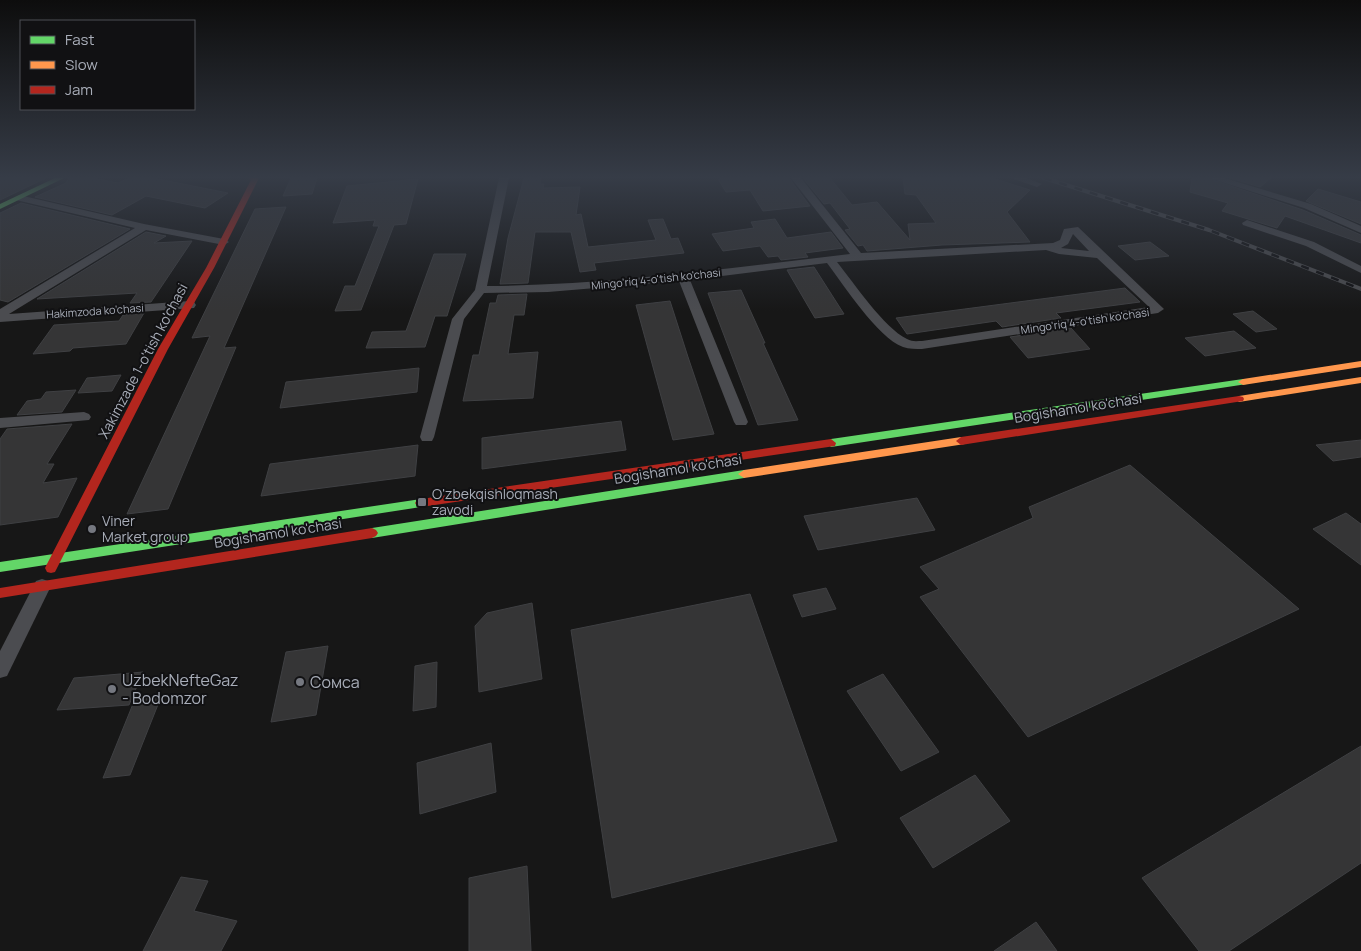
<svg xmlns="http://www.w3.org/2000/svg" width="1361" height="951" font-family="Manrope,sans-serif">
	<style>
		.building { fill: #353536; stroke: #3f4043 }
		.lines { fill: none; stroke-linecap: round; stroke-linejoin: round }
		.street { fill: #4b4c50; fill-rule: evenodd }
		.fast { fill: #63d668; fill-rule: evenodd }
		.slow { fill: #ff974d; fill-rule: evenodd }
		.jam { fill: #b3261e; fill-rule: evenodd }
		.rail-casing { stroke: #4b4c4f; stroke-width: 4 }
		.rail { stroke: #111113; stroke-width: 2.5; stroke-dasharray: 8; stroke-linecap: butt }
		.poi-dot { fill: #757880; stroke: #111113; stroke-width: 2 }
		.labels { text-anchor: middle; stroke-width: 4; stroke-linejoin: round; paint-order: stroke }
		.far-street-label { font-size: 11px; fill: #a8adb8; stroke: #111113 }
		.street-label { font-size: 14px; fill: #a8adb8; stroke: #111113 }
		.poi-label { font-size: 14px; fill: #a8adb8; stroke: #111113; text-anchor: start }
		.near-poi-label { font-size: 16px; fill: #a8adb8; stroke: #111113; text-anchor: start }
	</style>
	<rect width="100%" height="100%" fill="#171717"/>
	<g class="building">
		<polygon points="0,178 46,178 0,200"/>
		<polygon points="69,178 93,178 118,183 129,178 153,178 228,193 205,208 146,196 112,215 35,197 66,183"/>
		<polygon points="291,178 317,178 312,194 283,196"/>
		<polygon points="524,178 541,178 540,184 544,184 543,188 580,187 576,215 581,214 588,247 656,240 648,220 663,219 671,239 678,238 684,253 594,263 596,270 580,272 571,232 535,232 528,283 500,284 508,238"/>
		<polygon points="732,178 789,178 810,206 763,211 750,190 726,192 718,179"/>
		<polygon points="803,178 830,178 852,205 877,202 910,240 908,224 936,223 916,195 905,194 903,178 992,178 1030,190 1007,212 1030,242 942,245 867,251 863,245 858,246 845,230 850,229 830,203 824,204"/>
		<polygon points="1192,178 1207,178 1303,210 1361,235 1361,243 1285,216 1277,228 1222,211 1228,203 1190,192"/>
		<polygon points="1230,178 1271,178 1260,187"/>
		<polygon points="418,179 406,224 394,225 361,310 335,311 345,286 355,286 379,226 373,226 375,220 333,223 347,186"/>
		<polygon points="1318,189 1361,202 1361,224 1306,201"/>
		<polygon points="21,203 130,229 8,302 0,300 0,213"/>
		<polygon points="286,207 224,348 236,347 168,509 127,514 210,336 192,338 255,209"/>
		<polygon points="775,219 787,238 831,232 843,248 805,253 808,257 781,260 778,256 768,257 760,246 723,251 712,234 754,228 751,222"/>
		<polygon points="146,232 166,236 154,243 192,241 151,302 130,303 137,293 37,299"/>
		<polygon points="1150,242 1169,256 1135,260 1118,246"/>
		<polygon points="434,254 466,254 447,316 435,316 425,347 366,348 372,332 406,331"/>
		<polygon points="814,267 844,314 815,318 787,270"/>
		<polygon points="1125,288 1140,302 1056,313 1061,318 1002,327 996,321 907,334 896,318"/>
		<polygon points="741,290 765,343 763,343 798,420 758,425 708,293"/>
		<polygon points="527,294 524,315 514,315 508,354 538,352 533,398 463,401 473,355 479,355 490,303 496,303 498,295"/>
		<polygon points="670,301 688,357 714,434 673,440 636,305"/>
		<polygon points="1253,311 1277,329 1256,332 1233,314"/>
		<polygon points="144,313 126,344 73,348 70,351 33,354 54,325 119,321 123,315"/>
		<polygon points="1071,328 1090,349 1028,358 1010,337"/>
		<polygon points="1234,331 1256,348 1205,356 1185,338"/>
		<polygon points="419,368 417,392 280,408 286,382"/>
		<polygon points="121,375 112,391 78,393 87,378"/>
		<polygon points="76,390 62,412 17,415 27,401 41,399 46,392"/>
		<polygon points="621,421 626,450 482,469 482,438"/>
		<polygon points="72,424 47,464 54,464 43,483 77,478 58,517 0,525 0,439 7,429"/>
		<polygon points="1361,440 1361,457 1333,461 1316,445"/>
		<polygon points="418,445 415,476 261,496 270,464"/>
		<polygon points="1130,465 1299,609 1028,737 920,597 939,589 920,567 1033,518 1029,507"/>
		<polygon points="917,498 935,530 818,550 804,516"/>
		<polygon points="1346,513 1361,524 1361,565 1313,529"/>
		<polygon points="826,588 836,609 802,617 793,595"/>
		<polygon points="750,594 837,841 612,898 571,630"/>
		<polygon points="532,603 542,679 479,692 475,626 487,613"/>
		<polygon points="328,646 316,715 271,722 286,652"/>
		<polygon points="437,662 436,707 413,711 415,666"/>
		<polygon points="143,672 129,705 57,710 74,678"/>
		<polygon points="883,674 939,752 901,771 847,691"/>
		<polygon points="161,697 130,775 103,778 135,699"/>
		<polygon points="491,743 496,792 420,814 417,763"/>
		<polygon points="1361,746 1361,863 1229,951 1199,951 1142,878"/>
		<polygon points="975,775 1010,821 933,868 900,818"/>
		<polygon points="527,866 531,951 469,951 469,878"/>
		<polygon points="181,877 208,881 194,911 237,921 221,951 143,951"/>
		<polygon points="1036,922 1057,951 994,951"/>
	</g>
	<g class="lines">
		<g class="street">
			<path d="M499,178H509L487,286C609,285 730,268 850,254L791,178H801L861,253L1053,243L1060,240L1064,229L1078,227L1164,309L1158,313L922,349C916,349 909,349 903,347C878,338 843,284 827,263L690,280L748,422L746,425H736L734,422L679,281L548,292L484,293L464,319L434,437L432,441H422L420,437L452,319L475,290ZM1073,234L1089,251L1061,248L1068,244ZM1046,250L1059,254L1097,258L1149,307L922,341C917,341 912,342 907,339C884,328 854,283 837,262Z"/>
			<polygon points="1011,178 1026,178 1042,184 1037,187"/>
			<polygon points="1209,178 1224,178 1311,204 1361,226 1361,233 1304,208"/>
			<polygon points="19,195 144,224 224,239 229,242 224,245 146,230 9,314 190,301 194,302 196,305 194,308 0,322 0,309 135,228 16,200 14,198"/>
			<polygon points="1247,220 1314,242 1361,266 1361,273 1306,246 1243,225 1242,223"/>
			<polygon points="84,412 89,414 91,417 89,420 0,428 0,418"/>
			<polygon points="42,579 48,581 51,586 7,676 0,678 0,651 36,581"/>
		</g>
		<g class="fast">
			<polygon points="55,178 64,178 0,209 0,204"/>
			<polygon points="1243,379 1247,380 1248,382 1247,384 831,447 826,443 831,439"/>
			<polygon points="744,470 750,474 744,478 372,538 368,536 366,533 368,530 372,528"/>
			<polygon points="421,499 425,500 427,503 425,506 421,507 0,572 0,562"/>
		</g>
		<g class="slow">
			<polygon points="1361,361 1361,367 1243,385 1238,382 1243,379"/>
			<polygon points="1361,377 1361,383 1239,402 1234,399 1239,396"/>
			<polygon points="961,437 966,441 965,444 744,478 738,474 744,470"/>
		</g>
		<g class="jam">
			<polygon points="248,178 259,178 214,268 168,349 55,572 51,573 47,572 45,568 47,564 158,349 206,268 251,180"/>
			<polygon points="1239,396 1243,397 1244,399 1243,401 961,445 956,441 961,437"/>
			<polygon points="831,439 836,443 835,446 421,507 417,506 415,503 417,500 421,499"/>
			<polygon points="372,528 376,530 378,533 376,536 372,538 0,598 0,588"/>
		</g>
		<g class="rail-casing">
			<polyline id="rail" points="1044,178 1209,230 1361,289"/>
		</g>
		<use href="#rail" class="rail"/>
	</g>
	<linearGradient id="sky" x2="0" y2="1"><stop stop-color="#0d0d0d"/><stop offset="0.57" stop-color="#363c47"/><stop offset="1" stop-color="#363c47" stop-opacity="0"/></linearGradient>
	<rect width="1361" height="311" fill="url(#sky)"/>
	<g class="poi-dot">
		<rect x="417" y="497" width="10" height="10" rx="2.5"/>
		<circle cx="92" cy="529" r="5"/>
		<circle cx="300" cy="682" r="5"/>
		<circle cx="112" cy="689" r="5"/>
	</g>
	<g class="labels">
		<g class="far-street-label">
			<text transform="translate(656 279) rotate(-6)" y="4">Mingo'riq 4-o'tish ko'chasi</text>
			<text transform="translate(95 311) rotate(-4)" y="4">Hakimzoda ko'chasi</text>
			<text transform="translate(1085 321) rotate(-8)" y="4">Mingo'riq 4-o'tish ko'chasi</text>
		</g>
		<g class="street-label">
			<text transform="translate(143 361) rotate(-62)" y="5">Xakimzade 1-o'tish ko'chasi</text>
			<text transform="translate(1078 408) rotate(-9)" y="5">Bogishamol ko'chasi</text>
			<text transform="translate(678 469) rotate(-9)" y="5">Bogishamol ko'chasi</text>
			<text transform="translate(278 533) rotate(-9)" y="5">Bogishamol ko'chasi</text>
		</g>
		<g class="poi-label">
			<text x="432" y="499">O'zbekqishloqmash<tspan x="432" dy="16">zavodi</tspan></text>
			<text x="102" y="526">Viner<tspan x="102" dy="16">Market group</tspan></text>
		</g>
		<g class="near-poi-label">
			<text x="122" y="686">UzbekNefteGaz<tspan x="122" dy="18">- Bodomzor</tspan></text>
			<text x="310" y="688">Сомса</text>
		</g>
	</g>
	<rect x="20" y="20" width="175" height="90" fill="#111113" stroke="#4d4f55"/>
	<rect x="30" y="36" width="25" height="8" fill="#63d668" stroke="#4d4f55"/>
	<text x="65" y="45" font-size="15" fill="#a8adb8">Fast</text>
	<rect x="30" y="61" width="25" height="8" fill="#ff974d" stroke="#4d4f55"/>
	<text x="65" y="70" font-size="15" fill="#a8adb8">Slow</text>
	<rect x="30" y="86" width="25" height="8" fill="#b3261e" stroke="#4d4f55"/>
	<text x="65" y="95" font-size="15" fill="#a8adb8">Jam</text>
</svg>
